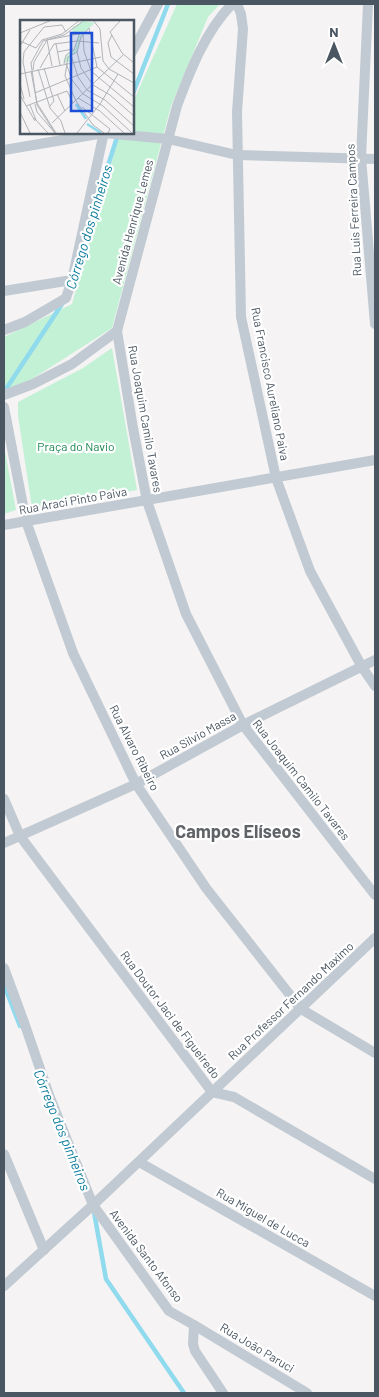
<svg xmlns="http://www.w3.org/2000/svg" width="379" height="1397" font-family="Barlow,sans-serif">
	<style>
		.green { fill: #c3f1d5 }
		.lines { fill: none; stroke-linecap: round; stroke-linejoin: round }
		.stream { stroke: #90daee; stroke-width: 4.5 }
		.minor { stroke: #c1cad2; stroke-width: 10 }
		.labels { text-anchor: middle; stroke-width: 4.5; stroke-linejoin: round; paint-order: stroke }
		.street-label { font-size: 12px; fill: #4a5661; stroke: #fff }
		.park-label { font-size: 12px; fill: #17864f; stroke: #fff }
		.water-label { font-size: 14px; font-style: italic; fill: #0c7c9b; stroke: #fff }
		.district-label { font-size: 18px; font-weight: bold; fill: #5f6368; stroke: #fff }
		.inset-river { fill: none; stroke: #90daee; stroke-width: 2.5 }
		.inset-road { fill: none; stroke: #b1b4b9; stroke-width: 1 }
		.view { fill: #1d4ed8; fill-opacity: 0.15; stroke: #1d4ed8; stroke-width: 2.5 }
		.inset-edge { fill: none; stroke: #4a5661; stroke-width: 2.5 }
	</style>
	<rect width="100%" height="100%" fill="#f5f3f3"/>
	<g class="green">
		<polygon points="177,4 220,4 208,17 171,106 112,328 32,379 4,391 4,337 72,304 120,133 132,132 133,102"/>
		<polygon points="112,348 137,490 32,508 18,416 18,402 83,368"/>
		<polygon points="4,446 16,510 4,514"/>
	</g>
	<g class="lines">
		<g class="stream">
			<polyline points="132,96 168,4"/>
			<polyline points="88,229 118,134"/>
			<polyline points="4,392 62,304"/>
			<polyline points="4,985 20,1026"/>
			<polyline points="94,1212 106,1279 184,1393"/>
		</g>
		<g class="minor">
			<polyline points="237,4 241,14 243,29 237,112 241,317 276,478 310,571 362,667 375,686"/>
			<polyline points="368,4 361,158 375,324"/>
			<polyline points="132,52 158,4"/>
			<polyline points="4,150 104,133 168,139 237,155 375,159"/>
			<polyline points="4,291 72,280"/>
			<polyline points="4,330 25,322 66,298 72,280 104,132"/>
			<polyline points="117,331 133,428 147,501 186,614 243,725 375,895"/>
			<path d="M4,395L33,384L72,364L117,331L177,106C190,71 205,32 232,4"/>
			<polyline points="4,407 26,521 73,653 136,784 206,888 301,1009 375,1053"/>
			<polyline points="4,525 375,460"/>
			<polyline points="4,799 20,836 212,1092 234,1097 375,1179"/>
			<polyline points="4,843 136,784 243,725 375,660"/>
			<polyline points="4,968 25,1025 49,1095 93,1205 169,1311 194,1325 193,1344 195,1351 223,1393"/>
			<polyline points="4,1154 44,1250"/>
			<polyline points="139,1162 375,1296"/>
			<polyline points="4,1286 93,1205 375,938"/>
			<polyline points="194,1325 307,1393"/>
		</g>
	</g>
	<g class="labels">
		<g class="street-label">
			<text transform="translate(354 210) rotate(-93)" y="4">Rua Luis Ferreira Campos</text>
			<text transform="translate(133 222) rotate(-75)" y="4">Avenida Henrique Lemes</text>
			<text transform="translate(270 384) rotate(79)" y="4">Rua Francisco Aureliano Paiva</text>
			<text transform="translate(145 419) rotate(80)" y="4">Rua Joaquim Camilo Tavares</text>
			<text transform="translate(73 501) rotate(-10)" y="4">Rua Araci Pinto Paiva</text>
			<text transform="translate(198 736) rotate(-29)" y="4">Rua Silvio Massa</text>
			<text transform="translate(134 748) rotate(63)" y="4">Rua Alvaro Ribeiro</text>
			<text transform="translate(301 780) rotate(52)" y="4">Rua Joaquim Camilo Tavares</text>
			<text transform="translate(291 1001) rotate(-43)" y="4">Rua Professor Fernando Maximo</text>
			<text transform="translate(170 1015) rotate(53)" y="4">Rua Doutor Jaci de Figueiredo</text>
			<text transform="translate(263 1218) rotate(30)" y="4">Rua Miguel de Lucca</text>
			<text transform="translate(146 1256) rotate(53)" y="4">Avenida Santo Afonso</text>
			<text transform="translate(257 1348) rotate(31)" y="4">Rua João Paruci</text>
		</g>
		<g class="park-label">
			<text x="76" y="451">Praça do Navio</text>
		</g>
		<g class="water-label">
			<text transform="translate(89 227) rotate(-73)" y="5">Córrego dos pinheiros</text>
			<text transform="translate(62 1130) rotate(68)" y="5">Córrego dos pinheiros</text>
		</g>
		<g class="district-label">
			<text x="238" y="838">Campos Elíseos</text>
		</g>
	</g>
	<g transform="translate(20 20)">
		<rect width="114" height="114" fill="#f5f3f3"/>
		<path d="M63,1L75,3L62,14L57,32L50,36L52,42H43L45,37L55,30L60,13L53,14L52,8Z" fill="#c3f1d5"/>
		<path class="inset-river" d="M56,84L66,99M67,104L81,113"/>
		<path class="inset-road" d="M73,0L80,9L83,41L89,49L114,63M101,0L90,12L102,33L114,43M0,13L32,0M92,15L88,23L91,37L114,54M27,20L32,46M0,21L16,28L22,20L42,14L60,0M36,24L40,45M0,26L10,10M37,32L53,29M57,32L61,48L73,65L90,75L114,96M51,35L58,57L67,70L85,80L114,106M46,43L52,60L63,74L83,86L112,113M44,44L46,35L54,30L60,12M20,48L34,24L57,21L79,23M24,48L34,81L30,86M18,49L30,88L41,101L45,113M13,50L14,42L27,20L63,13L64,31L71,51L114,87M11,51L17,83L36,113M0,54L81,37M0,64L4,79M15,73L77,47M37,74L45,91M0,75L15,101M10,77L3,42L4,32L24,7L42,5L46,12M58,78L80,91L104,113M15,84L17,92L35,113M10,85L16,100M6,86L47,71L53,83M62,87L90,109L88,113M0,92L10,113M14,98L28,113M32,103L103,35M35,113L17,85L11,43L23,21L44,15L62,2M57,113L80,84L98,54M84,113L73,105L56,81L45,56L48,37L57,32L61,17L69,8L77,47L114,77"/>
		<path class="view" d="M51,13H72V91H51Z"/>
		<rect width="114" height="114" class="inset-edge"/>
	</g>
	<rect width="379" height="1397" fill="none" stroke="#4a5661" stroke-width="10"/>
	<g transform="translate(334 45)" stroke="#ffffff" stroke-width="4" paint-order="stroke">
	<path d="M0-4L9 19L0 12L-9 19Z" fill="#4a5661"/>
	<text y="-8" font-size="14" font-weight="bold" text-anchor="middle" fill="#4a5661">N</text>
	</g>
</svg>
